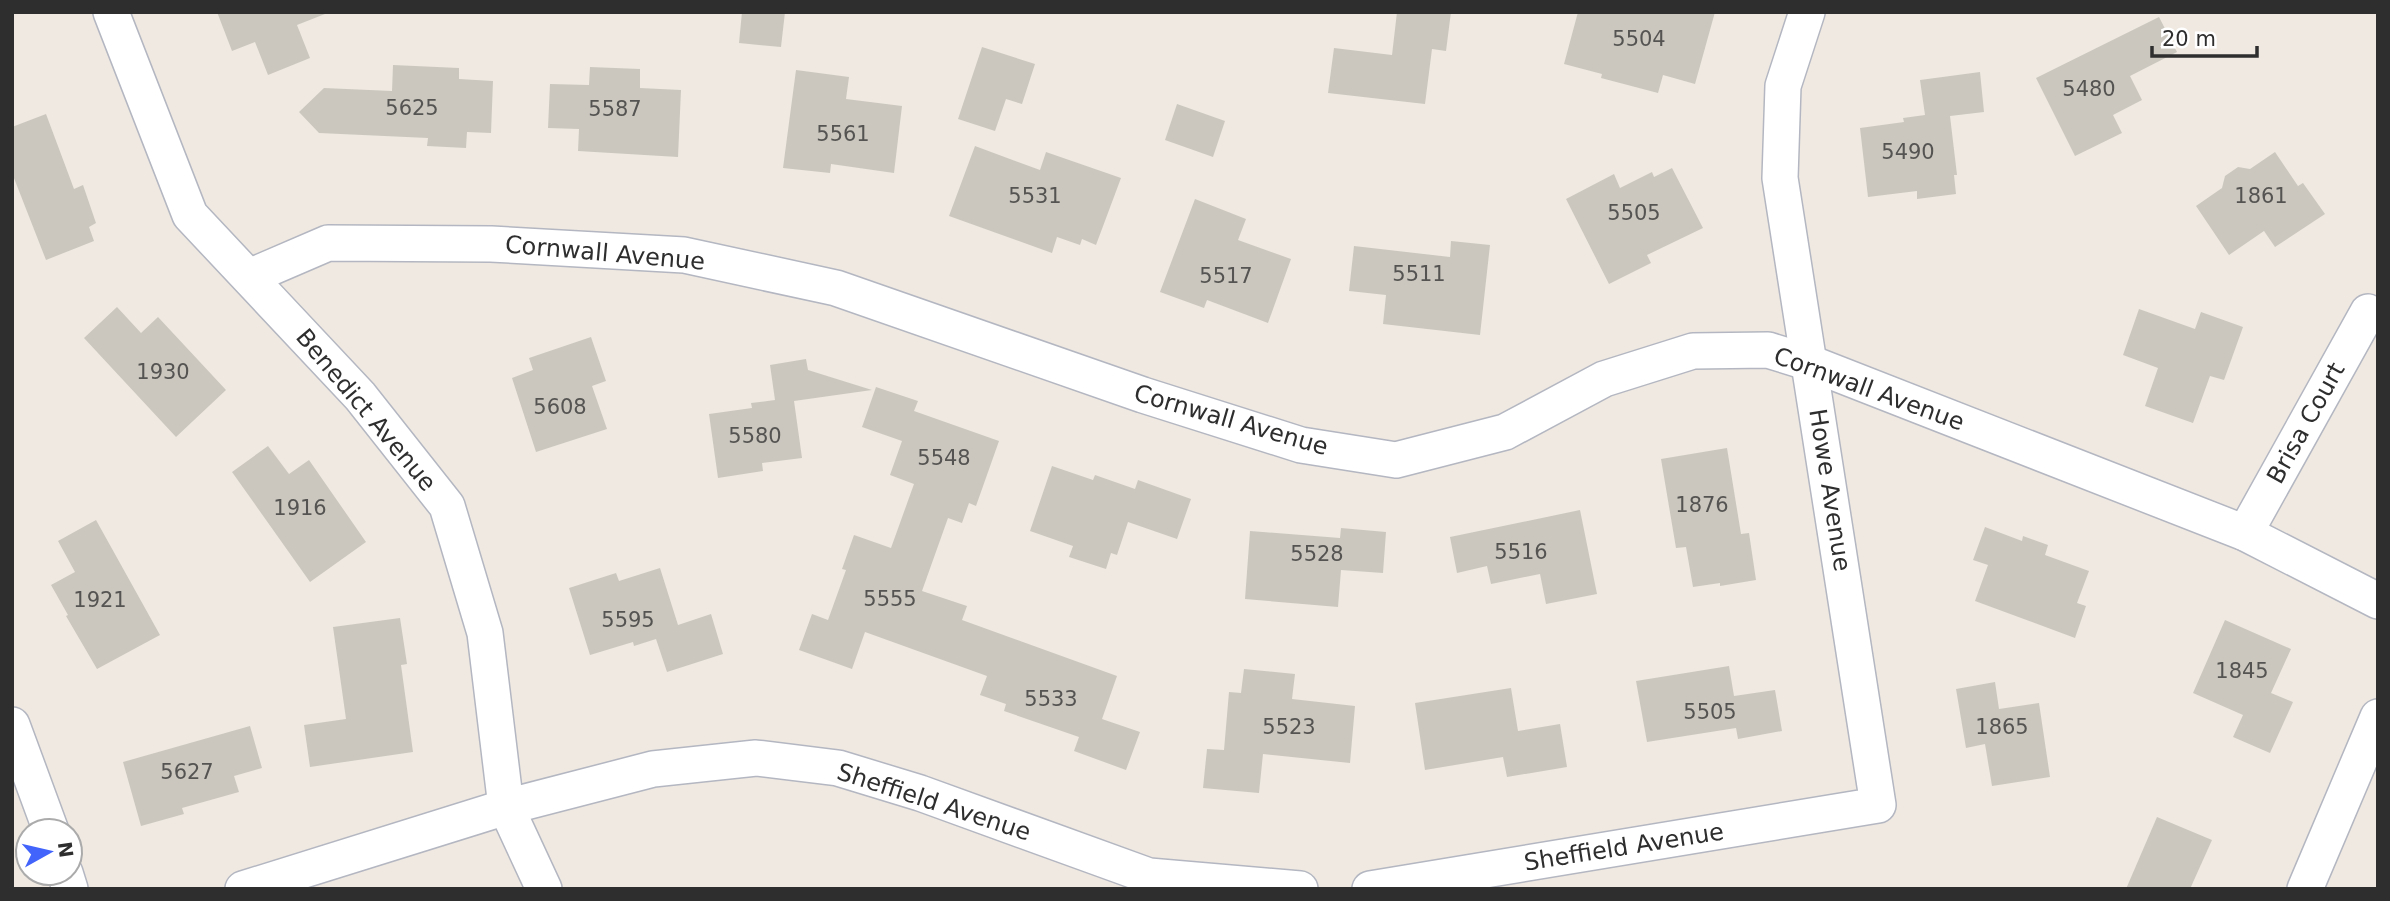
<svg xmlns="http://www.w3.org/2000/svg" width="2390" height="901" font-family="'DejaVu Sans',sans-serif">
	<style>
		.building { fill: #cbc7bf }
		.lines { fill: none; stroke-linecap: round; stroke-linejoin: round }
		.minor-casing { stroke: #b4b7c1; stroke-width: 38 }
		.minor { stroke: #fff; stroke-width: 35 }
		.labels { text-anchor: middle; stroke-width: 5; stroke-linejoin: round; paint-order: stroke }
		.number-label { font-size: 21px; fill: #555452 }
		.street-label { font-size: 24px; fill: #2e2e2e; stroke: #fff }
	</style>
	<rect width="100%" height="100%" fill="#efe9e1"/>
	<g class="building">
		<polygon points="217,12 325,12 325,14 297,25 310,58 268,75 255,42 232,51"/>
		<polygon points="742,12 785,12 781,47 739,43"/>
		<polygon points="1397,12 1451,12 1446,51 1432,49 1425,104 1328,93 1334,48 1392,55"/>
		<polygon points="1578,12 1715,12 1695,84 1663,75 1658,93 1601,78 1602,74 1564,64"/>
		<polygon points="2159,17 2177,52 2130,76 2142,100 2113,115 2122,133 2075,156 2036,78"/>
		<polygon points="982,47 1035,64 1022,104 1006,99 995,131 958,119"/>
		<polygon points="393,65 459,68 459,79 493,81 491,133 467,132 466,148 427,146 428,138 319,133 299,112 324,88 392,91"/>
		<polygon points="590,67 640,69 640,88 681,90 678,157 578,151 579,129 548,128 550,84 589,85"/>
		<polygon points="796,70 849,77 846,99 902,106 894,173 831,164 830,173 783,168"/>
		<polygon points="1980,72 1984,112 1950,116 1957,175 1954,175 1956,194 1917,199 1917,191 1868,197 1860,128 1904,122 1903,118 1925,115 1920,80"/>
		<polygon points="1177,104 1225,121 1213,157 1165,140"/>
		<polygon points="46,114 74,189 83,185 96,223 89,227 94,241 46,260 12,173 12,127"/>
		<polygon points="975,146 1040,170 1046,152 1121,178 1096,245 1082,239 1080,245 1057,237 1052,253 949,216"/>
		<polygon points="2275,152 2298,186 2303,183 2325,214 2275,247 2264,231 2229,255 2196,206 2222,188 2225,176 2238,167 2250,169"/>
		<polygon points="1672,168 1703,228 1647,255 1651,263 1609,284 1566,199 1614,174 1620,188 1652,172 1654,177"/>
		<polygon points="1195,199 1246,219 1238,240 1291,259 1268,323 1207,300 1204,308 1160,292"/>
		<polygon points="1451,241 1490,245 1480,335 1383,324 1386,295 1349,291 1354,246 1450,257"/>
		<polygon points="117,307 141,333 158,317 226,390 176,437 84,338"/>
		<polygon points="2139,309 2195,329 2201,312 2243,327 2224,380 2210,376 2193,423 2145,406 2158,368 2123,355"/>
		<polygon points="591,337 606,381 592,386 607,429 536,452 512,378 533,370 529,358"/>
		<polygon points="806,359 808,370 872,390 794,401 802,458 762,463 763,471 718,478 709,414 752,408 751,403 775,400 770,365"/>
		<polygon points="876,387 918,401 914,411 999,441 976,506 969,503 962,523 948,518 922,591 967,606 962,620 1117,676 1102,719 1140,732 1126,770 1074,751 1079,737 1004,711 1006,704 980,695 987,676 865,632 852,669 799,650 812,614 828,620 846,570 842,569 854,535 891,548 914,484 890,475 902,441 862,427"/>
		<polygon points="268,446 289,474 309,460 366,542 310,582 232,472"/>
		<polygon points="1727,448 1741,534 1749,533 1756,580 1720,586 1720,583 1693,587 1686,547 1676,548 1661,459"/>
		<polygon points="1052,466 1093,480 1095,475 1135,489 1138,480 1191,499 1177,539 1128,522 1117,555 1111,553 1106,569 1069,557 1073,546 1030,531"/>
		<polygon points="1580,510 1597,594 1546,604 1540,574 1491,584 1487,566 1457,573 1450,537"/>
		<polygon points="96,520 160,635 97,669 66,616 68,615 51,585 75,572 58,541"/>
		<polygon points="1985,527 2022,541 2023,536 2048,545 2045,555 2089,571 2077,603 2086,606 2075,638 1975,601 1988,565 1973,560"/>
		<polygon points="1341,528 1386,532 1383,573 1341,570 1338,607 1245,599 1250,531 1340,538"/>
		<polygon points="660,568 678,625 711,614 723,654 667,672 656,639 634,646 633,642 590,655 569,588 616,573 619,581"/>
		<polygon points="400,618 407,664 401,665 413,752 310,767 304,725 346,719 333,627"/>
		<polygon points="2225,620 2291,649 2271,693 2293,702 2270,753 2233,737 2243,715 2193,693"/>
		<polygon points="1729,666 1734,696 1775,690 1782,731 1738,739 1736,728 1647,742 1636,681"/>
		<polygon points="1244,669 1295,674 1292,699 1355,706 1350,763 1263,754 1259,793 1203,788 1207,749 1224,750 1229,692 1241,693"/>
		<polygon points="1995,682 1999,709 2039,703 2050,777 1992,786 1985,744 1966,748 1956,689"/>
		<polygon points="1511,688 1518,731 1560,724 1567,767 1507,777 1503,757 1425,770 1415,703"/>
		<polygon points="250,726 262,768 234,776 239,792 182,808 184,814 141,826 123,762"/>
		<polygon points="2157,817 2212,840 2190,889 2126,889"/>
	</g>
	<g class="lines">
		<g class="minor-casing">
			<g id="minor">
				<polyline points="111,12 190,215 360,396 447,506 485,633 506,807 544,889"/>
				<polyline points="249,277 328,243 491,244 684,255 836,288 1143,395 1301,445 1396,460 1505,432 1604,379 1693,351 1768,350 1810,363 2245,533 2378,601"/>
				<polyline points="2245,533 2368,312"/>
				<polyline points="12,725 51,831"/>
				<polyline points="65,873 70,889"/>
				<polyline points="243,889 506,807 653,769 756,758 838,768 920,793 1149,876 1300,889"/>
				<polyline points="1370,889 1878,805 1780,178 1783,86 1807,12"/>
				<polyline points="2305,889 2378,717"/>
			</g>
		</g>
		<use href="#minor" class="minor"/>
	</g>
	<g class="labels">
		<g class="number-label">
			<text x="1639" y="46">5504</text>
			<text x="2089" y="96">5480</text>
			<text x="412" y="115">5625</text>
			<text x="615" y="116">5587</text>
			<text x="843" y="141">5561</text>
			<text x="1908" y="159">5490</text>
			<text x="1035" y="203">5531</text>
			<text x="2261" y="203">1861</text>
			<text x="1634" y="220">5505</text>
			<text x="1419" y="281">5511</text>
			<text x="1226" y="283">5517</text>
			<text x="163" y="379">1930</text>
			<text x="560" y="414">5608</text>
			<text x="755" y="443">5580</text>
			<text x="944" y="465">5548</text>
			<text x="1702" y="512">1876</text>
			<text x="300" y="515">1916</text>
			<text x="1521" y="559">5516</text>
			<text x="1317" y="561">5528</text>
			<text x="890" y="606">5555</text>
			<text x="100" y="607">1921</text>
			<text x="628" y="627">5595</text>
			<text x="2242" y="678">1845</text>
			<text x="1051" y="706">5533</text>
			<text x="1710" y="719">5505</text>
			<text x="1289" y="734">5523</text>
			<text x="2002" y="734">1865</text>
			<text x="187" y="779">5627</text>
		</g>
		<g class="street-label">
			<text transform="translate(605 253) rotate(5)" y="8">Cornwall Avenue</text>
			<text transform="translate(1869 389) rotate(20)" y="8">Cornwall Avenue</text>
			<text transform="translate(366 410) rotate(50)" y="8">Benedict Avenue</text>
			<text transform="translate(1231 420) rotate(16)" y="8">Cornwall Avenue</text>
			<text transform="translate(2306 423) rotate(-61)" y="8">Brisa Court</text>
			<text transform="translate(1830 490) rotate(81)" y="8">Howe Avenue</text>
			<text transform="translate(934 802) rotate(18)" y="8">Sheffield Avenue</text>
			<text transform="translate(1624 847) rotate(-9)" y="8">Sheffield Avenue</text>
		</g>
	</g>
	<rect width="2390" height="901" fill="none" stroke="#2e2e2e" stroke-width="28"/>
	<g transform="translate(49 852) rotate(82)"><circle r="33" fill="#ffffff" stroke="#ababab" stroke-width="2"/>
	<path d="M0-5L12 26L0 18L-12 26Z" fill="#4264fb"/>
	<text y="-10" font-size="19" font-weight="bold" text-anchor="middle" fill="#2e2e2e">N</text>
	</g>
	<path d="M2152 46v10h105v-10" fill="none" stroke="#2e2e2e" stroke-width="3.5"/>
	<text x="2162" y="46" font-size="21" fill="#2e2e2e" stroke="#ffffff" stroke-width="5" paint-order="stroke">20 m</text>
</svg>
